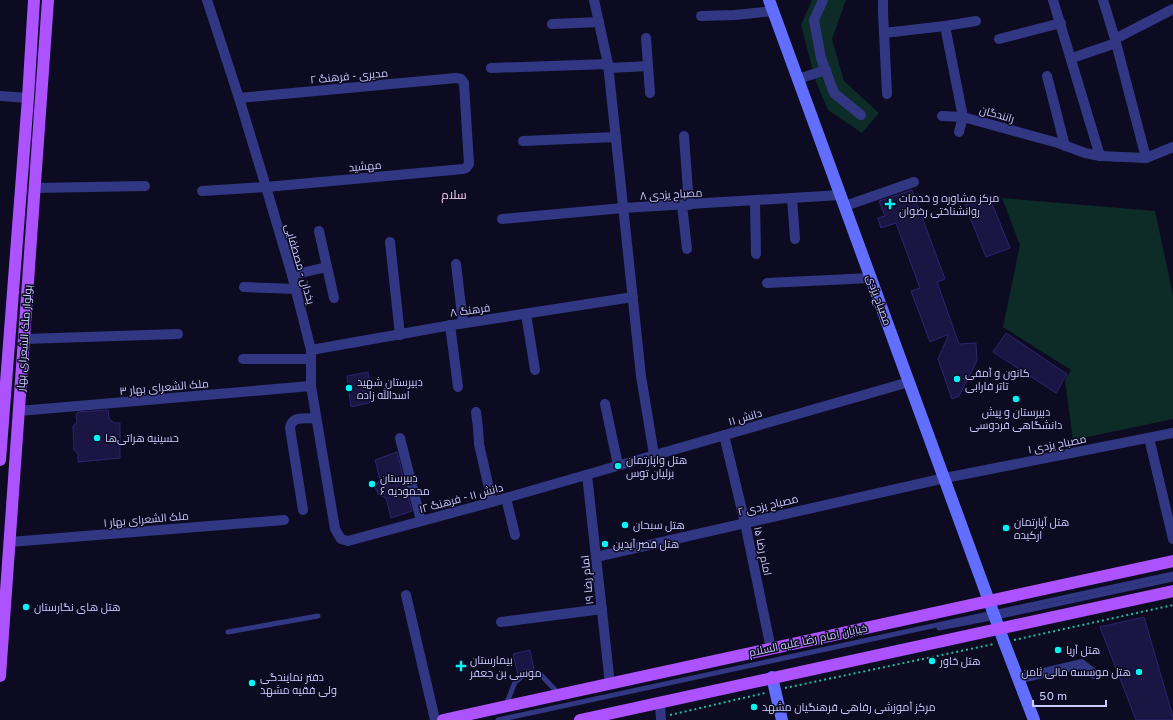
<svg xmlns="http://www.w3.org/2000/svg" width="1173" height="720" font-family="Overpass,Cairo,sans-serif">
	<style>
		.green { fill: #0d2b27 }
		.building { fill: #1a1543; stroke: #2c2572 }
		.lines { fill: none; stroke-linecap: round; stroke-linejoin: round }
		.path { stroke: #23bba2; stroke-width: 2; stroke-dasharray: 2 3; stroke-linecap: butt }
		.lane { stroke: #323784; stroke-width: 5 }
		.street { stroke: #323784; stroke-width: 10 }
		.secondary { stroke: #626eff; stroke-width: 12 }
		.primary { stroke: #ac52ff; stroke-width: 12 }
		.poi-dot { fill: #00f6f5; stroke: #0c0b21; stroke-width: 1.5 }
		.labels { text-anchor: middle; stroke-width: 3; stroke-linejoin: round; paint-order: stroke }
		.street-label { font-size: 11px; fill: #cbcbff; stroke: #0c0b21 }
		.poi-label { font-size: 11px; fill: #cbcbff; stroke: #0c0b21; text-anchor: start }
		.neighbourhood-label { font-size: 12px; fill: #ffcdf2; stroke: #0c0b21 }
	</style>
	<rect width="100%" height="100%" fill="#0c0b21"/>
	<g class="green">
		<polygon points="812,0 846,0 832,39 844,81 879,113 862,133 828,110 816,82 801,25"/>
		<polygon points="1002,198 1155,211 1173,295 1173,419 1073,440 1065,380 1071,370 1003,327 1020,245"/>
	</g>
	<g class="building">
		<polygon points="912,190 945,279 937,282 959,344 976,343 977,361 959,396 952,399 938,359 949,334 930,342 911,291 920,288 896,223 881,228 878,218 885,216 879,201"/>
		<polygon points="989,196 1010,248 986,257 965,205"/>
		<polygon points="1006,333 1067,374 1056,393 993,352"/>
		<polygon points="368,372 373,402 351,407 347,376"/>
		<polygon points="108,410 109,419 114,423 120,423 120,458 78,462 78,454 74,450 73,426 77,422 76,415 78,412"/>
		<polygon points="397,452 412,511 391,518 386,498 379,495 375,487 380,479 375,460"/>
		<polygon points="1144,617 1173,717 1173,720 1136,720 1100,627"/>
		<polygon points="530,650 534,670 525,670 518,675 513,654"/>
	</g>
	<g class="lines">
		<g class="path">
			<polyline points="1014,640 1173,605"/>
			<polyline points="785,688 994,644"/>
			<polyline points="670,715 765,693"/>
		</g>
		<g class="lane">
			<polyline points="939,628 996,617 1173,579"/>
			<polyline points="228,632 318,616"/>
			<polyline points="506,705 515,682 527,673 540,674 559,694"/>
			<polyline points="498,720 1173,574"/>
		</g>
		<g class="street">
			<polyline points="207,0 239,98 266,187 292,275 311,350 311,386 335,529 341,539 348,541 492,502 909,382"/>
			<polyline points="594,0 608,64 641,376 654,455"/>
			<polyline points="823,0 814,20 821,58 834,93 861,115"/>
			<polyline points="883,0 883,12 887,94"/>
			<polyline points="1053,0 1100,156"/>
			<polyline points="1103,0 1115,39 1146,158"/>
			<polyline points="701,16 735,15 773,11"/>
			<polyline points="552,24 599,22"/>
			<polyline points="945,26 963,117 959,132"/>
			<polyline points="884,33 945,26 976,21"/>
			<polyline points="646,38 650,93"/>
			<polyline points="999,39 1061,23"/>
			<polyline points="1115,39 1173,9"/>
			<polyline points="1072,58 1116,43"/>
			<polyline points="491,68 608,64"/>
			<polyline points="609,68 648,66"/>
			<polyline points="1047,76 1065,146"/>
			<polyline points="798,79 826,70"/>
			<polyline points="0,96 28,98"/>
			<polyline points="942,116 963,117 1058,143 1085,153 1100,156 1146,158 1173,147"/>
			<polyline points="684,136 689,205"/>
			<polyline points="523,141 616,137"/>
			<polyline points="35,188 145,186"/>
			<polyline points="202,191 266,187 463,169 466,168 469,164 464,83 461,79 456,78 239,98"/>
			<polyline points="792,198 795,239"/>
			<polyline points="755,201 756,254"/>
			<polyline points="682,205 687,249"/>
			<polyline points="845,206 914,182"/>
			<polyline points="502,219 623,208 841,195"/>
			<polyline points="319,231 334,298"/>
			<polyline points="390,242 400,335"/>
			<polyline points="456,264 463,323"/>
			<polyline points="292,275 327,267"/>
			<polyline points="767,283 871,278"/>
			<polyline points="244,287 296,289"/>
			<polyline points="526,314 535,370"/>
			<polyline points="450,325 458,387"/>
			<polyline points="24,339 178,334"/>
			<polyline points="311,350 446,326 633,297"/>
			<polyline points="243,359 311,359"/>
			<polyline points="605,404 618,465"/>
			<polyline points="19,411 311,386"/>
			<polyline points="476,412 478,428 479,444 492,502"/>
			<polyline points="724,435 745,523 771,649"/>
			<polyline points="400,438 421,521"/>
			<polyline points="1149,438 1173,539"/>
			<polyline points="587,475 610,684"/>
			<polyline points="506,498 515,535"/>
			<path d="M303,510L290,428C292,415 305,419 316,418"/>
			<polyline points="10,542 284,520"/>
			<polyline points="596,557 945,478 1173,433"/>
			<polyline points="406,595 435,720"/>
			<polyline points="501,622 602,609"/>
			<polyline points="1018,679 1081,664 1094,674"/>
			<polyline points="660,703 661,720"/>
		</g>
		<g class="secondary">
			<polyline points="769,0 1004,642 1034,720"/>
			<polyline points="772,677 782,720"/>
		</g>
		<g class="primary">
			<polyline points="0,460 28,98 34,0"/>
			<polyline points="0,676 48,0"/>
			<polyline points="443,720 1173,561"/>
			<polyline points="580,720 1173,591"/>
		</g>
	</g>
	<g class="poi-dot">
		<path d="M888 198h4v4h4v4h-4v4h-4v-4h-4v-4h4z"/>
		<circle cx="957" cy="379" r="4"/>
		<circle cx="349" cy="388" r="4"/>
		<circle cx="1016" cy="399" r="4"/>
		<circle cx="97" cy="438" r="4"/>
		<circle cx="618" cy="466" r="4"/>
		<circle cx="372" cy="484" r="4"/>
		<circle cx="625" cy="525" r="4"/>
		<circle cx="1006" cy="528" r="4"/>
		<circle cx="605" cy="544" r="4"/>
		<circle cx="26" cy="607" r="4"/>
		<circle cx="1058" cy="650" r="4"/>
		<circle cx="932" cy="661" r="4"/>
		<path d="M459 660h4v4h4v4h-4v4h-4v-4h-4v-4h4z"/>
		<circle cx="1139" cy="672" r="4"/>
		<circle cx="252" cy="683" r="4"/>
		<circle cx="754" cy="707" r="4"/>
	</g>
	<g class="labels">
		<g class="street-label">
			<text transform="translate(349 76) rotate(-5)" y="4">مدیری - فرهنگ ۲</text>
			<text transform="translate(997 114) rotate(16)" y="4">رانندگان</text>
			<text transform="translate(365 166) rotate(-5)" y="4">مهشید</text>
			<text transform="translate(671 194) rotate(-3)" y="4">مصباح یزدی ۸</text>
			<text transform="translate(300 264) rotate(74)" y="4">یخدان - مصطفایی</text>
			<text transform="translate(879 300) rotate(70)" y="4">مصباح یزدی</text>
			<text transform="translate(470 310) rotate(-8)" y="4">فرهنگ ۸</text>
			<text transform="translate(24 338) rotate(-86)" y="4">بولوار ملک الشعرای بهار</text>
			<text transform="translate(164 387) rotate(-5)" y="4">ملک الشعرای بهار ۳</text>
			<text transform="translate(745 417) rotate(-16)" y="4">دانش ۱۱</text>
			<text transform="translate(1057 444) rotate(-11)" y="4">مصباح یزدی ۱</text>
			<text transform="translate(461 498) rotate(-15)" y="4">دانش ۱۱ - فرهنگ ۱۲</text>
			<text transform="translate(768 505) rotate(-13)" y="4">مصباح یزدی ۲</text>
			<text transform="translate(146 519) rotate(-5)" y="4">ملک الشعرای بهار ۱</text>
			<text transform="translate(763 551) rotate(78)" y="4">امام رضا ۱۵</text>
			<text transform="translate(587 580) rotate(-96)" y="4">امام رضا ۱۹</text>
			<text transform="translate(808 640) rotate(-12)" y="4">خیابان امام رضا علیه السلام</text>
		</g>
		<g class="poi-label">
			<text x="899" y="202">مرکز مشاوره و خدمات<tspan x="899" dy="13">روانشناختی رضوان</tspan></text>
			<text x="965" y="377">کانون و آمفی<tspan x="965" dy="13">تاتر فارابی</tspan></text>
			<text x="357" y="386">دبیرستان شهید<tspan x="357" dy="13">اسدالله زاده</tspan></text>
			<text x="1016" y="416" text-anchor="middle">دبیرستان و پیش<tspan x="1016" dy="13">دانشگاهی فردوسی</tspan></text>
			<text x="105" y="442">حسینیه هراتی‌ها</text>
			<text x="626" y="464">هتل واپارتمان<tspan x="626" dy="13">برلیان توس</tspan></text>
			<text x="380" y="482">دبیرستان<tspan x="380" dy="13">محمودیه ۶</tspan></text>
			<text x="1014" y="526">هتل آپارتمان<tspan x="1014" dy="13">ارکیده</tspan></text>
			<text x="633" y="529">هتل سبحان</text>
			<text x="613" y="548">هتل قصر آیدین</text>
			<text x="34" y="611">هتل های نگارستان</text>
			<text x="1066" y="654">هتل آریا</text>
			<text x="470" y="664">بیمارستان<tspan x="470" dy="13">موسی بن جعفر</tspan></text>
			<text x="940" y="665">هتل خاور</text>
			<text x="1131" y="676" text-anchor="end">هتل موسسه مالی ثامن</text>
			<text x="260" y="681">دفتر نمایندگی<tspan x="260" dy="13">ولی فقیه مشهد</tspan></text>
			<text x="762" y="711">مرکز آموزشی رفاهی فرهنگیان مشهد</text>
		</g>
		<g class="neighbourhood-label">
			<text x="454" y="199">سلام</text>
		</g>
	</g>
	<path d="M1033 700v6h73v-6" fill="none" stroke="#cbcbff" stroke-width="2"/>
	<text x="1039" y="700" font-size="12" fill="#cbcbff" stroke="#0c0b21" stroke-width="3" paint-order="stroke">50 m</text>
</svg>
